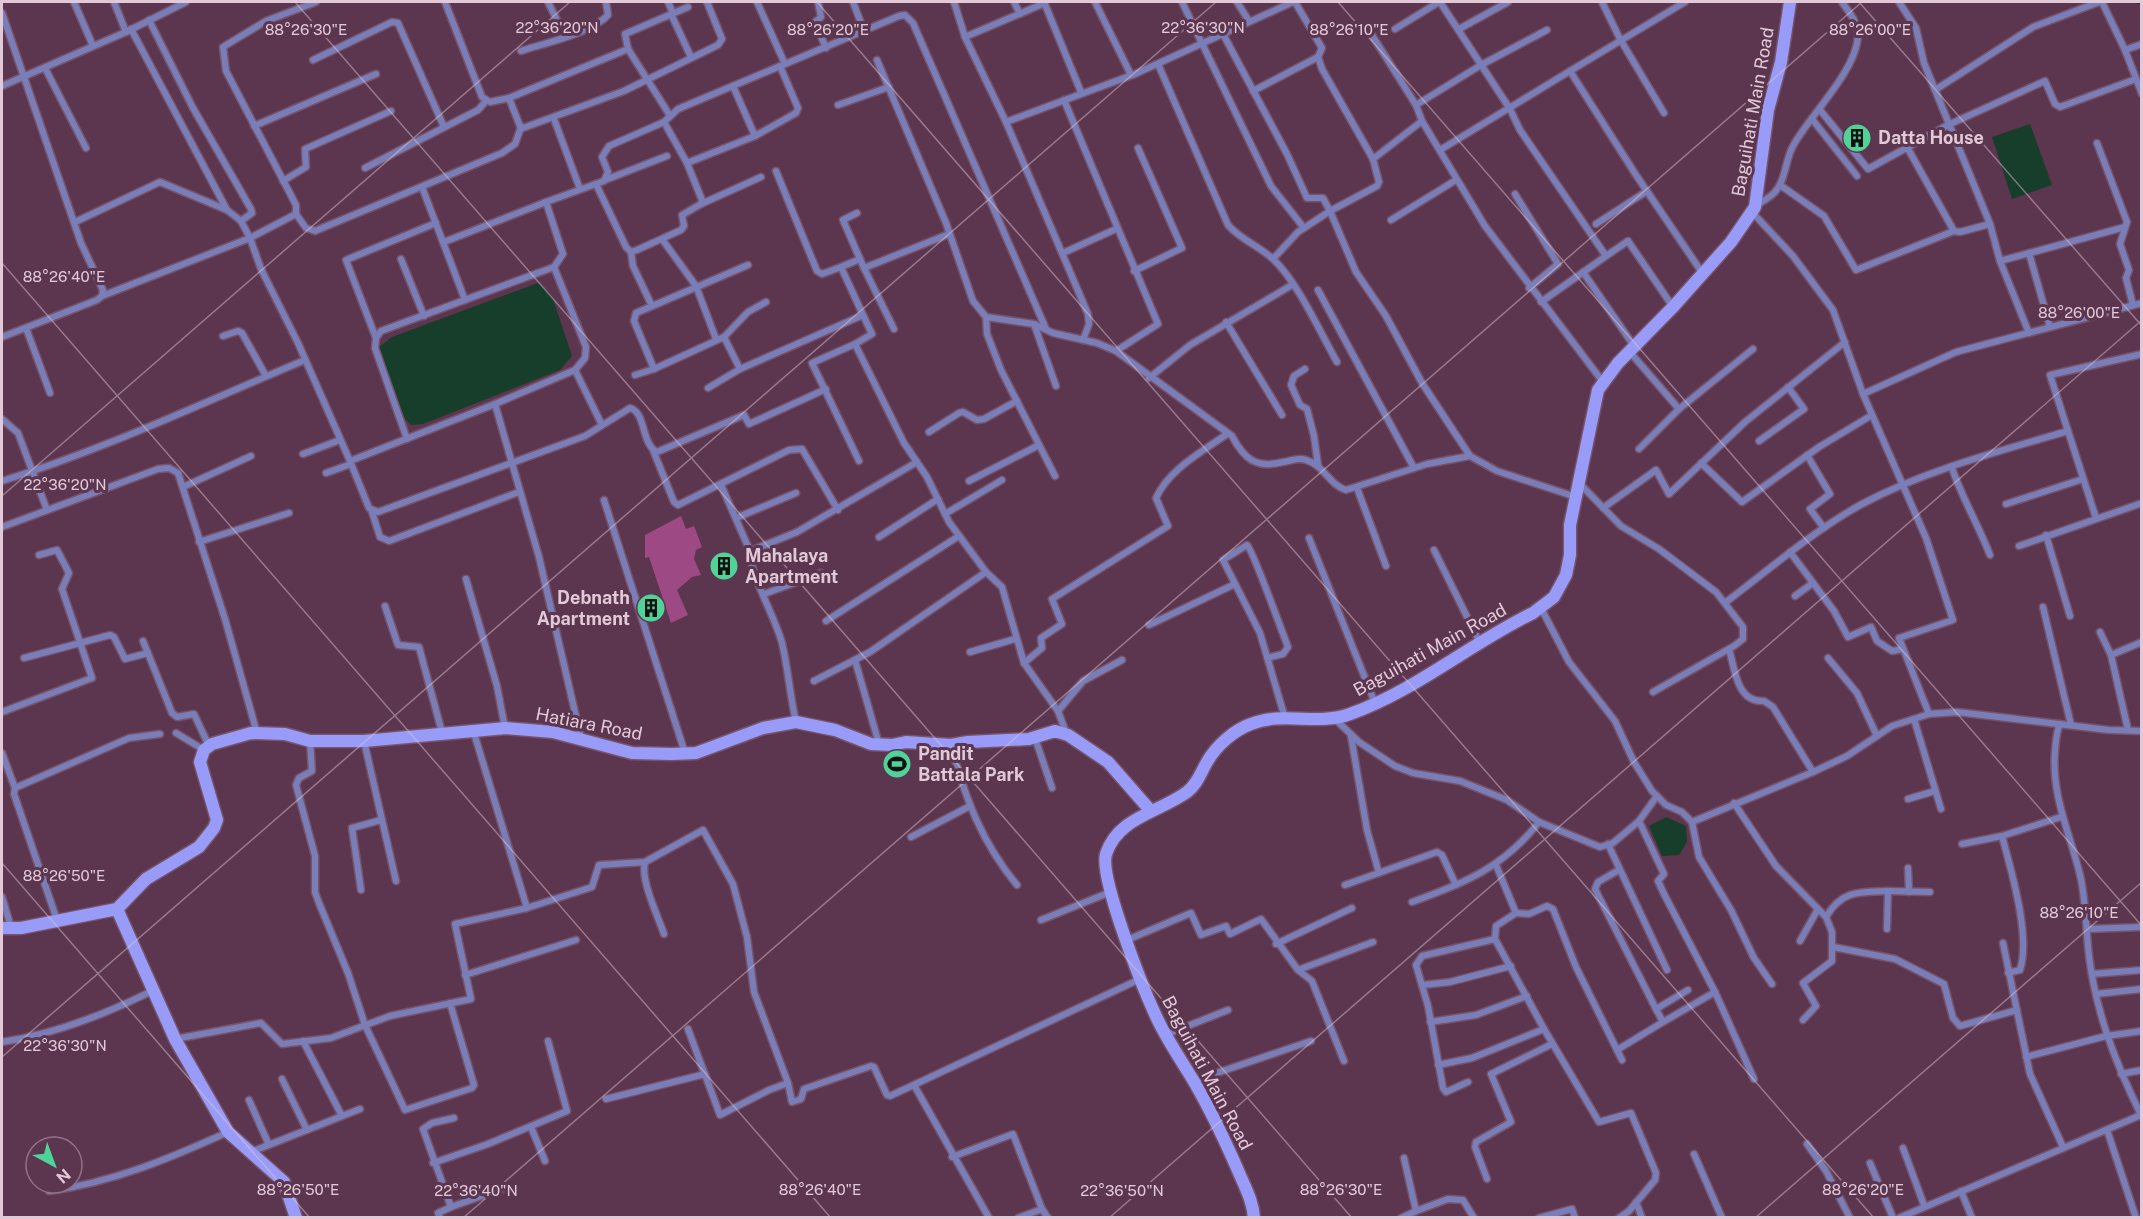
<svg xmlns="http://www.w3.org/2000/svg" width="2143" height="1219" font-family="'Public Sans',sans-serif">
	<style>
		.green { fill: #9d4983 }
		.water { fill: #173d2b }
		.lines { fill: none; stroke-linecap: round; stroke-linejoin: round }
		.stream { stroke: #173d2b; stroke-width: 3 }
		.street-casing { stroke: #77536a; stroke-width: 9 }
		.secondary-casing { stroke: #77536a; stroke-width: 15 }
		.street { stroke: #7a7eb8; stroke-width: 6 }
		.secondary { stroke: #989cf8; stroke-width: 12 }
		.ticks { fill: none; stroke: #e1c9d8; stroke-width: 1.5; stroke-opacity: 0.45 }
		.labels { text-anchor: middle; stroke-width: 6; stroke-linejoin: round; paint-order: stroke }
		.street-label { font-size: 18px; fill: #e1c9d8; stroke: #5c364f }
		.poi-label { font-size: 18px; font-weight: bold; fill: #e1c9d8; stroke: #5c364f; text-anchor: start }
		.ticks-label { font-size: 15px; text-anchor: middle; fill: #e1c9d8; stroke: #5c364f; stroke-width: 6; stroke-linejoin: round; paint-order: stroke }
	</style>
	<rect width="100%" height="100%" fill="#5c364f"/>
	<polygon class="green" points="681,516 686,529 694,526 702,547 696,550 694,559 701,575 692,577 677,590 688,615 671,623 649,557 645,558 645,535"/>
	<g class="water">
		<polygon points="2030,124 2052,185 2012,199 1992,137"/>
		<polygon points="538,283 552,296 572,356 560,370 423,424 411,425 399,413 379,347 392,337"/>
		<polygon points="1666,817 1686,826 1687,842 1679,855 1662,856 1649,826"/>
	</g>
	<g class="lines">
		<polyline class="stream" points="2137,2 2142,3"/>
		<g class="street-casing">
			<g id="street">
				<polyline points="74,2 93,46"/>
				<polyline points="114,2 126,32"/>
				<polyline points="445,2 482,97 490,102 509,98 520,126 523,128 624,91 718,45 722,39 707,2"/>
				<polyline points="548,2 559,24"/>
				<polyline points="668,2 673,13"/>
				<polyline points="757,2 785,64"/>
				<polyline points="818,2 821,17 815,22 826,48"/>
				<polyline points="853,2 864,31"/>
				<polyline points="954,2 965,37 1006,122"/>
				<polyline points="1014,2 1020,14"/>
				<polyline points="1044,2 1081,92"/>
				<polyline points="1095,2 1131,75"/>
				<polyline points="1182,2 1271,186 1304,228"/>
				<polyline points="1237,2 1249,21"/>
				<polyline points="1295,2 1322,48 1318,57 1322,69 1373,159"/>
				<polyline points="1440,2 1510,109 1520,130 1606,256 1628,241 1673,307"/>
				<polyline points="1602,2 1620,39 1664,113"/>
				<polyline points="1685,2 1570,71 1636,175 1703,274"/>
				<polyline points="1899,2 1916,28 1924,63 1990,224 2000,261 2029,333"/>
				<polyline points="2102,2 2125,50"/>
				<polyline points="2,13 81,243 103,290 102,296 97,300 2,337"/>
				<polyline points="671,14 691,57"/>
				<polyline points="149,20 193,108 251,209 252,213 241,221"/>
				<polyline points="131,29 227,210 241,221 250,238 261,269 298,343 350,461 495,404 539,557 581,738"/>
				<polyline points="1395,29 1439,2"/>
				<polyline points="1459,29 1508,2"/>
				<polyline points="1370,32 1416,105 1422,121"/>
				<polyline points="1223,34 1287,154 1307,198 1323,198 1330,211 1298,232 1273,259"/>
				<polyline points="965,37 1045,3"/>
				<polyline points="2142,44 2125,50 2142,94"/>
				<path d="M521,51C545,43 592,33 608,15L606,2"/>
				<polyline points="313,60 392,22 398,23 444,127"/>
				<polyline points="877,60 946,223 973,301 986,317 987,334 1001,370 1055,476"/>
				<path d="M1158,64L1228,225C1241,240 1259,246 1273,259C1297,281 1320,332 1337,362"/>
				<polyline points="45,68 86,148"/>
				<polyline points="2,86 126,32 186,2"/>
				<polyline points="733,86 755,136"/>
				<polyline points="1935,90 2033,27 2099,2"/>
				<polyline points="1253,91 1318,57"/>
				<polyline points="509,98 628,49"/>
				<polyline points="1064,100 1158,324 1116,351"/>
				<polyline points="838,105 889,87"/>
				<polyline points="1416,105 1481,65 1547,30"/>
				<polyline points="1820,110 1868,169 1948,125 2045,81 2055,104 2060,107 2136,79"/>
				<polyline points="669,114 628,49 625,34 688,7"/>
				<polyline points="554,119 580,189"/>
				<polyline points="1812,119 1857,176"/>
				<polyline points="664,122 687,163 755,136 796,113 798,108 780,66"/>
				<polyline points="254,126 376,74"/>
				<polyline points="2097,143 2127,222 2120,244 2129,270 2126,278 2133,305"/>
				<polyline points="1907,147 1954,231 1960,232 1990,224"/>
				<polyline points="1440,150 1570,71"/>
				<polyline points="365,168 478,110 486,101"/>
				<polyline points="605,180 667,156"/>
				<polyline points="283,181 306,167 305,149 391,111"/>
				<polyline points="596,184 626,247 631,252 637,250 681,230 684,226 682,215 701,204 702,200 687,163"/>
				<polyline points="1780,185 1824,216 1856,270 1954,231"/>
				<polyline points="422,187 465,300"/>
				<polyline points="1515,194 1558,264 1529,288"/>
				<polyline points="701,204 761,177"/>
				<path d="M1755,207C1761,202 1769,198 1774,193C1786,181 1785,160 1793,146C1809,116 1858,70 1858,34C1858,22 1848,11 1842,2"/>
				<polyline points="1752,212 1793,256 1833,310 1863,394 1926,538 1953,620 1899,638 1929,714"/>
				<polyline points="857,213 843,220 864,268"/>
				<polyline points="296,214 306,228 315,231 502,153 515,144 521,127"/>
				<polyline points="1391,220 1456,180"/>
				<polyline points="75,222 160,182 227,210"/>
				<polyline points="1596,224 1647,191"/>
				<polyline points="662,239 696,286 716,339"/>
				<polyline points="444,242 546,202"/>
				<polyline points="631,252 633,266 652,306"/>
				<polyline points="1063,253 1116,229"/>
				<polyline points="2029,253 2050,327"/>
				<polyline points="401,259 424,316"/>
				<polyline points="2000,261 2125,227"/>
				<polyline points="748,265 636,313 634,321 654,369 724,337 748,312 766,302"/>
				<polyline points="554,267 563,254 546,202 604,181 608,172 602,157 609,146 664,122 678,109 899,16 905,15 913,23 1046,329"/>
				<polyline points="841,267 860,259"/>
				<polyline points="1134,271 1182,248 1138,148"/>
				<polyline points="1583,272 1634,346"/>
				<polyline points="1318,290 1414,468"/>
				<polyline points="102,296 250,238 296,214 296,205 226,71 223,47 266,21 316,2"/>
				<polyline points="1541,302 1606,256"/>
				<path d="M986,317L1034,324L1053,333L1097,343L1116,351L1232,436C1244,459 1256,469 1283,462C1291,461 1298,457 1306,460C1324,465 1329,485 1346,490L1427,464L1470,456L1497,471L1576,497"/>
				<polyline points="1226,322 1282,415"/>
				<polyline points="1034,324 1056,386"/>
				<polyline points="26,328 50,393"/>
				<polyline points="894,329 864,268 949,234"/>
				<polyline points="223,336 238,331 242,333 266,376"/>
				<polyline points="724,337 740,369"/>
				<polyline points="376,338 346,260 436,223"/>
				<polyline points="1083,340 1089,324 1088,314 1006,122 1135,74 1293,2"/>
				<polyline points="855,344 872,334 863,315"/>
				<polyline points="1629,351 1679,409"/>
				<polyline points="1305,369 1294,376 1291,385 1300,405 1307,409 1314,436 1318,465"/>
				<polyline points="575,370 602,425"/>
				<polyline points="635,375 654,369"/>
				<polyline points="1149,378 1190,345 1292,285"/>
				<polyline points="708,388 740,369 863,315 841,267 822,274 817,271 776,171"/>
				<polyline points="1863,394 1956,352 2142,303"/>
				<polyline points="2,419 18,433 47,510"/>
				<polyline points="929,432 959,413 963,412 977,420 984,419 1017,401"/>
				<polyline points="407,439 375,348 376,338 381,331 554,267 586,347 585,358 575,370 495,404"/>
				<polyline points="1759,441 1804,409 1788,387"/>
				<polyline points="1639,449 1679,409 1753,349"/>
				<polyline points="653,450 674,502 678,505 789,450 802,449 838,510"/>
				<polyline points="303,454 340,440"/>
				<polyline points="1807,455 1830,494 1810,509 1824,528"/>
				<polyline points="1470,456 1422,383 1386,316 1356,272 1330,211 1377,186 1379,182 1373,159 1422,121 1485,226 1603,382"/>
				<path d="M350,461L369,508L378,512L585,436L630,408C646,412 641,444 657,452L744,415L749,424L826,389"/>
				<polyline points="1701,463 1742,502 1819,447 1872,415"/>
				<path d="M1952,468C1962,498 1978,524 1990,555"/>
				<polyline points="326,473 351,464"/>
				<path d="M2,481C106,449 204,402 305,360"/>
				<polyline points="969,481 1039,445"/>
				<polyline points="1579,483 1621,526 1659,549 1716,592 1743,627 1743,639 1734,646 1653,692"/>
				<polyline points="721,485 750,551"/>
				<polyline points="183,487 251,456"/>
				<polyline points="1357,488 1386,566"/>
				<polyline points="604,500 685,753"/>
				<polyline points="2006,504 2083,479"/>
				<polyline points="1603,508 1656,470 1669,494 1745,422 1845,342"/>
				<polyline points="372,512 380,537 389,541 519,492"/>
				<polyline points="945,514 1002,480"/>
				<polyline points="736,518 796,493"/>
				<polyline points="2096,518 2050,375 2142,354"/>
				<polyline points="2,527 158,469 169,468 178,473 225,619 257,733"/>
				<polyline points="2046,535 2070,616"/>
				<polyline points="879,537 938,499"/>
				<polyline points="1309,538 1375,703"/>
				<polyline points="199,542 289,513"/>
				<polyline points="2019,546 2142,503"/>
				<polyline points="1434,550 1480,643"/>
				<polyline points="1790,552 1834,611 1848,637 1871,627 1877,641 1892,651 1903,649"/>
				<polyline points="986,572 1002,587 1024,663 1058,711 1067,735"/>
				<polyline points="466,579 497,686 505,728"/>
				<polyline points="764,594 821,573"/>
				<polyline points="1795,596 1813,583"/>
				<path d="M1726,602C1770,569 1813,531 1862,504C1926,470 2000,451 2068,431"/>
				<polyline points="385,606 398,645 419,647 443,736"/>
				<polyline points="2043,607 2071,725"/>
				<polyline points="1541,608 1569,662 1615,721 1634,762 1652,791 1666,805 1682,812 1692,822 1813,772 1847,756 1892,726 1929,714 1957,712 2109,730 2142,731"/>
				<polyline points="826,621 959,536"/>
				<polyline points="1149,625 1235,584"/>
				<polyline points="2100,632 2111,655 2128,730"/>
				<polyline points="143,641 172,713 177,717 194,714 209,746"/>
				<path d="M1729,649C1735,670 1737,703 1764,701L1773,707L1813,772"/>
				<polyline points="970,652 1015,639"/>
				<polyline points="2111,655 2142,642"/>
				<polyline points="24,658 110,635 114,637 125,659 148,653"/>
				<path d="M1267,658L1283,654L1288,647C1282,632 1253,550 1247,545L1223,560L1260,633L1285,718"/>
				<polyline points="1828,658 1857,693 1877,736"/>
				<polyline points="855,660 879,744"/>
				<path d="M1024,663L1042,648L1041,638L1062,624L1052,599L1168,526L1156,498C1169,469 1202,452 1227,434"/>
				<polyline points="814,681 870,652 986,572 949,522 927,477 904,443 855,344 812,363 859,461"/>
				<polyline points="1058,711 1083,681 1122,660"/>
				<polyline points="2,712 92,678 62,589 69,573 57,550 39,555"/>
				<polyline points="1335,719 1359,742 1395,766 1413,773 1460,781 1507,800 1539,822 1600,847 1613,843 1639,821 1657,796"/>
				<polyline points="1914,719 1941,809"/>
				<path d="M796,722C790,696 788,668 782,643C775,616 750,576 750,551L797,532L917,462"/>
				<polyline points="176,733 204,750"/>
				<polyline points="474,733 527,908"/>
				<polyline points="1351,736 1367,830 1379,873"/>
				<polyline points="1035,738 1052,788"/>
				<polyline points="310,741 312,771 299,778 296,785 315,856 315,892 319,903 348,973 365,1025 405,1110 472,1088 474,1085 450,1003"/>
				<polyline points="364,741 396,881"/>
				<path d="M951,745C965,798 982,843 1017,885"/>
				<polyline points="2,753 15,788"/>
				<polyline points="1908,799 1935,791"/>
				<polyline points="1734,803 1776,866 1826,917 1832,932 1832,961 1803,983 1816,1006 1803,1020"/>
				<polyline points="1639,821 1664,874 1658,881 1664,894 1715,992 1754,1079"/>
				<polyline points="1692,822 1699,857 1731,910 1754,958 1772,984"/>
				<path d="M2002,836C2011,870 2031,936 2020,970L2008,973"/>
				<polyline points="911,837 970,806"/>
				<polyline points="1608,844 1667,970"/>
				<polyline points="1962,844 2002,836 2061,817"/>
				<path d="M645,862C640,880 658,916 664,934"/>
				<polyline points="1496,865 1516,913 1496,926 1495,939 1544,1029 1599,1122 1631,1113 1656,1173 1655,1180 1629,1211 1619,1218"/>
				<polyline points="1908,868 1909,892"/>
				<polyline points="1619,870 1598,882 1595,889 1656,1009 1688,990"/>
				<polyline points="1345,885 1437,852 1442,855 1456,885"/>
				<polyline points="361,890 352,828 381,820"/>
				<polyline points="1888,891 1930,892"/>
				<polyline points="2,897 11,927"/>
				<path d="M1412,902C1465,883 1504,867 1539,822"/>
				<polyline points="1516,913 1529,914 1547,906 1553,909 1576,967 1622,1060"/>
				<path d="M1826,917C1842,890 1859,892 1888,891L1887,929"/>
				<polyline points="57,920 14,794 15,788 129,738 160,734"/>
				<polyline points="1041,920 1113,891"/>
				<polyline points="2087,929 2142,927"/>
				<polyline points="1127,940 1191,913 1201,935 1226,926 1230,934 1261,919 1298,970 1312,981 1344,1061"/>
				<polyline points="1800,941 1818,909"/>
				<polyline points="2003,943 2030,1074 2063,1147"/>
				<polyline points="1276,944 1352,908"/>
				<polyline points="1833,947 1895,959 1944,984 1953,1018 1960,1026 2017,1010"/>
				<polyline points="1298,970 1373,942"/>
				<polyline points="2092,974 2142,970"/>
				<polyline points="465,975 576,940"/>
				<polyline points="1423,985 1450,982 1511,966"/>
				<polyline points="2096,994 2142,989"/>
				<polyline points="1430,1022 1476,1015 1527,996"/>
				<polyline points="1663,1022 1715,992"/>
				<polyline points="688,1029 720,1115 769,1090 788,1083"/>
				<polyline points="1165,1035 1228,1010"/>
				<polyline points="175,1039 261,1023 282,1044 331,1038 390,1016 471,999 455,924 527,908 592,887 599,865 645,862 703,830 733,884 747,937 754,992 788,1083 792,1102 801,1099 804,1089 871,1066 874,1067 887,1095 890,1096 1138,980"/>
				<polyline points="303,1041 342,1116"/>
				<path d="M2,1042C55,1034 104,1015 152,991"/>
				<polyline points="1617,1050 1663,1022 1656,1009"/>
				<polyline points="2026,1057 2106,1036 2142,1031"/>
				<polyline points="1438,1065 1472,1058 1544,1029"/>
				<polyline points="2121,1074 2142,1070"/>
				<polyline points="282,1079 307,1130"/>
				<polyline points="1193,1081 1311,1041"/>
				<polyline points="1468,1082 1446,1092 1443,1088 1428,1006 1416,965 1422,956 1495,939"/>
				<polyline points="914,1085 989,1218"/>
				<polyline points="606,1099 705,1074"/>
				<polyline points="249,1100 269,1145"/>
				<polyline points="531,1127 545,1161"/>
				<polyline points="2107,1130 2136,1218"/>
				<polyline points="1807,1144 1826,1171 1850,1218"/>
				<polyline points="1903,1148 1924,1205"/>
				<polyline points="251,1152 360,1109"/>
				<polyline points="1694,1154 1722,1218"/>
				<polyline points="952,1157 1013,1134 1042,1209 1018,1218"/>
				<polyline points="1404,1158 1416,1211 1448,1199 1463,1200 1474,1218"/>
				<polyline points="433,1163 488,1144 567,1111 548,1041"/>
				<polyline points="1870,1163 1893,1218"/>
				<polyline points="1487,1179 1475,1147 1476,1142 1511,1122 1491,1074 1552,1044"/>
				<path d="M49,1191C111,1183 171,1158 228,1132"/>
				<polyline points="1961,1191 1972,1218"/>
				<polyline points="1636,1202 1642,1218"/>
				<polyline points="451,1207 504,1188"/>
				<polyline points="1042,1209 1048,1218"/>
				<polyline points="440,1218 438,1213 451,1207 423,1129 432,1123 454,1118"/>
				<polyline points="1401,1218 1416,1211"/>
				<polyline points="1539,1218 1572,1209 1575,1218"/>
				<path d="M1899,1218L2141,1115C2116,1064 2096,1013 2089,956C2086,930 2086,905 2081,879C2071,835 2051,797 2055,751C2056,742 2056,732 2060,724"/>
			</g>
		</g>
		<g class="secondary-casing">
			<g id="secondary">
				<polyline points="117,909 175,1039 228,1132 284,1182 296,1218"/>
				<polyline points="2,928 21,928 117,909 146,879 199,847 214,828 217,820 200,762 204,750 212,744 251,733 285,734 310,741 364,741 506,728 553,732 632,753 672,754 696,753 763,728 796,722 835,730 871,744 892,745 906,742 951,745 968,742 1029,739 1055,731 1068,735 1108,762 1150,810"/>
				<path d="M1254,1218C1253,1202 1246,1189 1240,1175C1227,1145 1212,1113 1196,1085C1182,1061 1166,1039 1155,1014C1143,988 1099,877 1106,854C1118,817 1160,812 1187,792C1197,785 1201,772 1207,762C1216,746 1234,730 1251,724C1284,711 1317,726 1350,714C1415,691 1471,643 1533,613L1554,597L1566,575L1570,555V525L1598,390L1618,363L1673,307L1731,242L1755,207L1768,110L1781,62L1790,2"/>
			</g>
		</g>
		<use href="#street" class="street"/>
		<use href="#secondary" class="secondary"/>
	</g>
	<path class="ticks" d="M295,2L1352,1218M817,2L1874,1218M1338,2L2142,926M1859,2L2142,326M2,263L831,1218M2,496L570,2M2,863L310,1218M2,1057L1216,2M463,1218L1862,2M1109,1218L2142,320M1755,1218L2142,882"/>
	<defs>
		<g id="building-disc" transform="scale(1.5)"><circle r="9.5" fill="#50d398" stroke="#5c364f"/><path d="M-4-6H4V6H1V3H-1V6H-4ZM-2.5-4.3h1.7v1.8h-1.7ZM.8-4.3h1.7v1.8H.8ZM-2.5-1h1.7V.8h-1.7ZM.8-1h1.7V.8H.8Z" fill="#111"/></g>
		<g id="stadium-disc" transform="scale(1.5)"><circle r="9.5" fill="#50d398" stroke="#5c364f"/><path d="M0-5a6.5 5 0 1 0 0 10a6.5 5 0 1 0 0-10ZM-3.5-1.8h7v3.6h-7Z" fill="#111"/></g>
	</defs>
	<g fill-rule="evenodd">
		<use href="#building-disc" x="1857" y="138"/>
		<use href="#building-disc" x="724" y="566"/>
		<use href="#building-disc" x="651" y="608"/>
		<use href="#stadium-disc" x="897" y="764"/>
	</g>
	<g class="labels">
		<g class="street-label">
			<text transform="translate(1753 112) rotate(-80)" y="6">Baguihati Main Road</text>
			<text transform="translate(1430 650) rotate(-29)" y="6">Baguihati Main Road</text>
			<text transform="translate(589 724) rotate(11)" y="6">Hatiara Road</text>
			<text transform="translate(1207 1073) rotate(62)" y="6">Baguihati Main Road</text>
		</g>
		<g class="poi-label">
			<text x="1878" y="144">Datta House</text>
			<text x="745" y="562">Mahalaya<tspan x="745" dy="21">Apartment</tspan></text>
			<text x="630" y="604" text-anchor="end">Debnath<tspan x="630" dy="21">Apartment</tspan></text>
			<text x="918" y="760">Pandit<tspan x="918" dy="21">Battala Park</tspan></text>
		</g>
	</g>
	<g class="ticks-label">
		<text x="557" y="33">22°36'20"N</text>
		<text x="1203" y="33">22°36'30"N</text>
		<text x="306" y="35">88°26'30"E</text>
		<text x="828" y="35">88°26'20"E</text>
		<text x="1349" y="35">88°26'10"E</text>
		<text x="1870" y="35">88°26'00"E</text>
		<text x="64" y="282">88°26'40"E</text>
		<text x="2079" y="318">88°26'00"E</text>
		<text x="65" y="490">22°36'20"N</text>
		<text x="64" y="881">88°26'50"E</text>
		<text x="2079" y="918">88°26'10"E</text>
		<text x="65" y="1051">22°36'30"N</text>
		<text x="298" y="1195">88°26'50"E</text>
		<text x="820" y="1195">88°26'40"E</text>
		<text x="1341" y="1195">88°26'30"E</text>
		<text x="1863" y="1195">88°26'20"E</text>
		<text x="476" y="1196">22°36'40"N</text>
		<text x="1122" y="1196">22°36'50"N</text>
	</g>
	<rect width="2143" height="1219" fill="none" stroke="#e1c9d8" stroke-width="6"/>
	<g transform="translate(54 1165) rotate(139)"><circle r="28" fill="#5c364f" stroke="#917186" stroke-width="1.5"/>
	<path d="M0-4.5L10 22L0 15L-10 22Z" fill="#50d398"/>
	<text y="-9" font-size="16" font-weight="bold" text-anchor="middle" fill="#e1c9d8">N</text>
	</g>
</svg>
